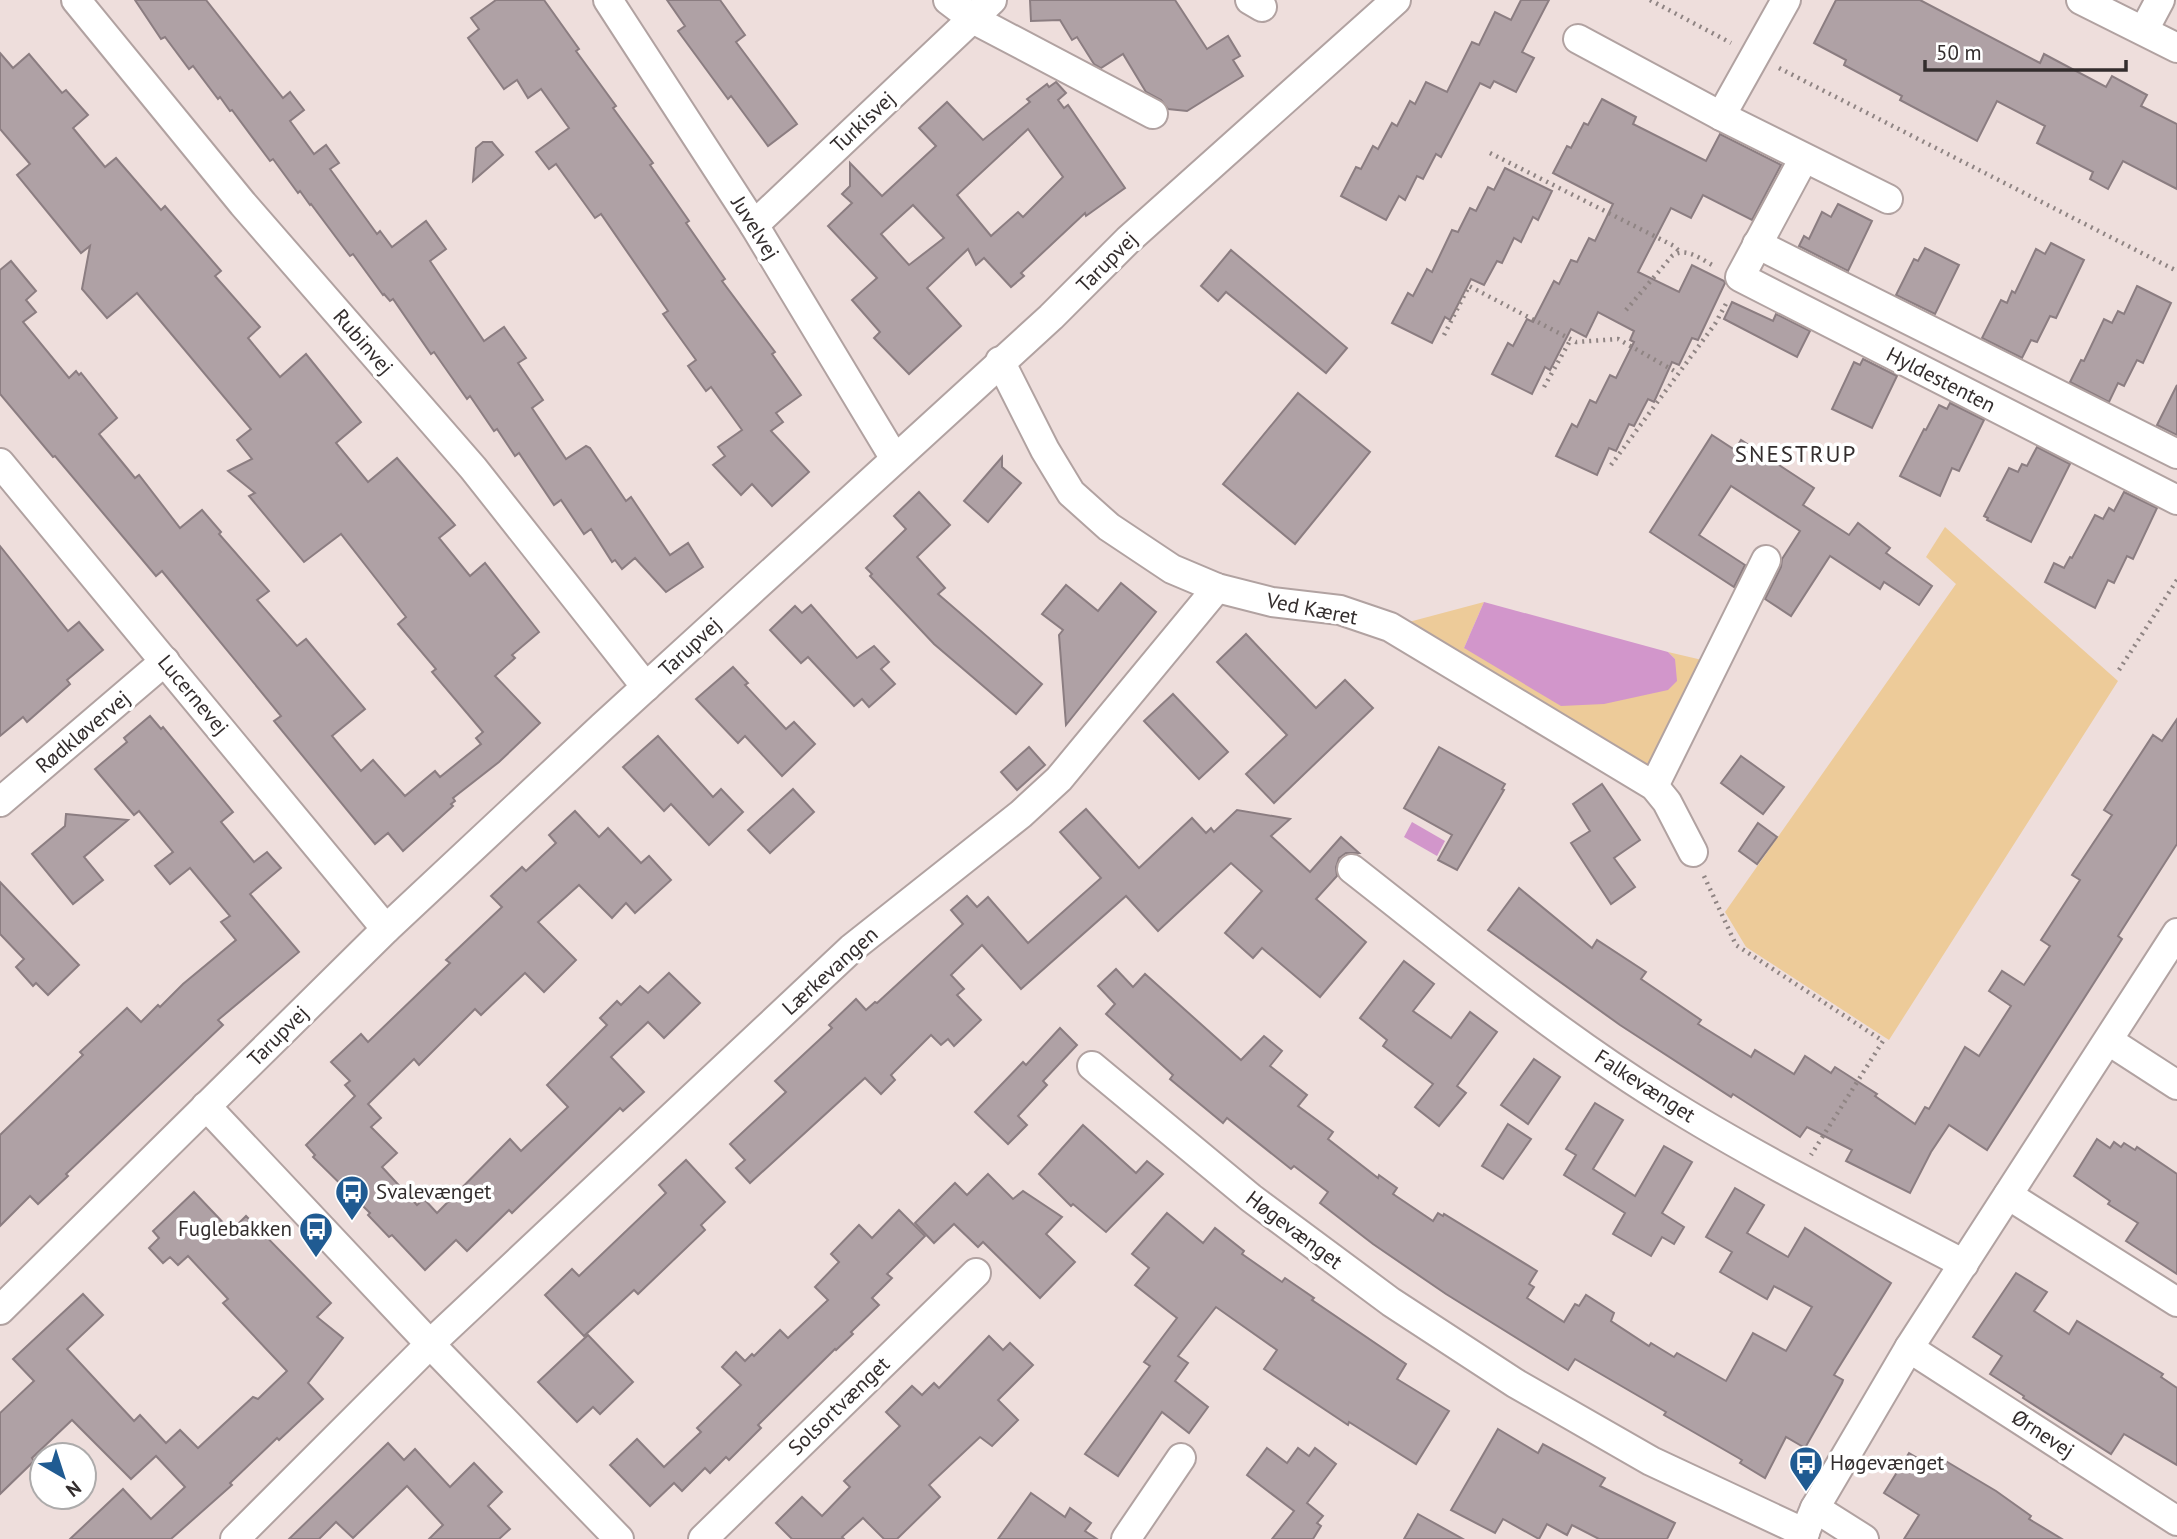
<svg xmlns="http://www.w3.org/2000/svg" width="2177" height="1539" font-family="'PT Sans',sans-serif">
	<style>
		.green { fill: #edcb99 }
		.water { fill: #d296cb }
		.building { fill: #afa1a5; stroke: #8b7d81; stroke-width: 2; fill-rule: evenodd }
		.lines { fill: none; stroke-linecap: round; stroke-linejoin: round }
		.minor-casing { stroke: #b1a2a1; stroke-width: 32 }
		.path { stroke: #8f8483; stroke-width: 4.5; stroke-dasharray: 2 5; stroke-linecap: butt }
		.minor { stroke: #fff; stroke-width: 28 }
		.labels { text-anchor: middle; stroke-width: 7; stroke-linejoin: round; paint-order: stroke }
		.street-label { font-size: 21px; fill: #332d2d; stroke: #fff }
		.poi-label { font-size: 21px; fill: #332d2d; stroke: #fff; text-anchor: start }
		.neighbourhood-label { font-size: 23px; letter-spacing: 2px; fill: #332d2d; stroke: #fff }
	</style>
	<rect width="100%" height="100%" fill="#eededc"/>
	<g class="green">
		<polygon points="1945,527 2118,681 1889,1040 1746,947 1725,912 1956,584 1926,557"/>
		<polygon points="1484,602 1464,648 1675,659 1668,652 1715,663 1654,786 1390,627"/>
	</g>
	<g class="water">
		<polygon points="1484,602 1668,652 1675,659 1677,681 1668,690 1604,704 1561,706 1464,648"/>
		<polygon points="1412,822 1445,841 1437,856 1404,837"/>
	</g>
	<g class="building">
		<polygon points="135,0 206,0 283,98 290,92 304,110 290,121 314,154 326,145 339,163 330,169 377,234 380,231 392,247 426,221 446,249 430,261 484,341 504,327 526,358 518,363 543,400 532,408 566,459 586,446 590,448 626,501 631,497 670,555 688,543 703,567 666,592 635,558 622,569 615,560 612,562 591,529 584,534 561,500 554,505 519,453 515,456 497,429 494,431 470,396 467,399 434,352 431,354 393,299 390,301 384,294 383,295 353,254 350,256 311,204 310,205 300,191 298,193 273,159 270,161 232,110 230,111 220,97 218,99 193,66 189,69 165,37 161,39"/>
		<polygon points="496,0 544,0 579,49 576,51 616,106 613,108 653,163 650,165 689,221 686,223 725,279 722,281 775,352 772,354 801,395 776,413 783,422 771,431 809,472 772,506 752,484 741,495 713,465 725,456 718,447 742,430 711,387 706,391 688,366 696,360 663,314 668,311 601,214 595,218 556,164 549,169 536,152 569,128 541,89 528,98 517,80 504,89 468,38 479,29 471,18"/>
		<polygon points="667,0 720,0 745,35 736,42 797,124 768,146 731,96 728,99 678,31 685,26"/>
		<polygon points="1030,0 1175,0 1207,49 1228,36 1240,56 1233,60 1243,76 1187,111 1168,109 1161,100 1146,92 1123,54 1101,68 1094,64 1077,37 1072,40 1060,20 1031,21"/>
		<polygon points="1521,0 1549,0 1522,52 1534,58 1516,92 1494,81 1490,88 1480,83 1441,157 1436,154 1423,179 1417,176 1405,200 1399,196 1386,220 1341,196 1356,167 1361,169 1373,146 1378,149 1392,123 1397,126 1410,101 1415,104 1426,82 1447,92 1472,42 1479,45 1495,12 1511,20"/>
		<polygon points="1836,0 1920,0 2040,63 2044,54 2106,87 2112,76 2147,95 2141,106 2177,124 2177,189 2123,161 2108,189 2090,179 2093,172 2037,143 2045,126 1997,101 1977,141 1900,100 1902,96 1844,65 1846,60 1814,43"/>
		<polygon points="0,53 13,68 29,54 62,93 66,90 88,115 73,128 105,167 116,158 161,210 165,206 221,271 215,276 260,327 248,338 280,377 306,354 361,422 336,443 368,482 397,458 455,525 439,538 470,576 485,563 539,632 512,655 515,658 495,676 540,723 499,762 453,798 455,801 451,804 453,806 403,851 388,833 375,844 274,721 281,716 162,571 156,576 55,456 53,457 0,394 0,270 11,261 36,291 26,300 36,312 23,322 69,378 76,371 79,375 81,373 117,418 99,434 135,478 139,475 180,528 202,510 221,532 219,534 269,591 257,600 297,646 306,639 365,709 332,736 361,771 373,760 405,796 435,771 440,777 481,744 476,738 483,732 432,672 436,669 398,624 406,617 341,534 304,562 249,496 255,493 228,471 252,459 237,440 251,429 137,293 107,318 82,289 90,246 81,253 17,175 30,164 0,129"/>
		<path d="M1056,82L1066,93L1058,100L1064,108L1068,105L1125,188L1086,216L1085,213L1021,273L1024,276L1011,287L984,258L976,265L968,249L927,288L961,326L909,374L874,338L880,332L852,300L877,278L828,226L852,203L842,194L850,186V163L882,196L936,146L919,128L947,102L983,140L1030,102L1027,99L1047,84L1049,87ZM1028,129L1063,177L1023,217L1018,212L991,236L957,195ZM913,205L944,238L909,265L881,234Z"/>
		<polygon points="1602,99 1636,117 1633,124 1706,161 1720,134 1781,165 1752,220 1703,195 1691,218 1671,208 1638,272 1679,292 1692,265 1724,281 1725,283 1698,340 1692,338 1679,365 1672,362 1654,402 1648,399 1634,426 1629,424 1616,451 1609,448 1597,475 1556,456 1572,424 1577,427 1590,400 1596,403 1610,375 1616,378 1634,342 1630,340 1634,331 1598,312 1586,337 1571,329 1550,370 1545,367 1532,394 1492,374 1508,343 1513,346 1527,319 1533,322 1554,281 1559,284 1571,260 1577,262 1589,238 1595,241 1613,204 1553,173 1567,146 1571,148 1584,123 1588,125"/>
		<polygon points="483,142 492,142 503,155 473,181 476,148"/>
		<polygon points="1505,168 1552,191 1538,220 1533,217 1521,242 1514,238 1502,263 1497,261 1484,285 1471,279 1450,320 1445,317 1432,343 1392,323 1408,293 1413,296 1427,269 1432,272 1452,230 1458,232 1470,208 1476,211 1488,187 1494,190"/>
		<polygon points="1838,204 1872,221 1848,271 1799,246 1804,236 1809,239 1822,212 1831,217"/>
		<polygon points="2051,243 2084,260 2056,318 2050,316 2037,342 2031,340 2022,358 1982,338 2001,300 2007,303 2012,291 2015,293 2036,249 2045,254"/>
		<polygon points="1925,248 1959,265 1935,314 1896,295 1914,259 1918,261"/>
		<polygon points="1231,250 1347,348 1326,373 1226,292 1218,301 1201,286"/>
		<polygon points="2137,286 2171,303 2143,363 2137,360 2124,386 2118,383 2109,402 2070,382 2081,360 2084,361 2104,319 2112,323 2118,311 2124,314"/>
		<polygon points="1732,302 1773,321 1776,314 1810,331 1797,357 1724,319"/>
		<polygon points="1863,359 1897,376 1872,428 1832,409 1854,362 1860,365"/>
		<polygon points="2177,385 2177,435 2157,425"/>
		<polygon points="1298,393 1370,452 1295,544 1223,484"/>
		<polygon points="1950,403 1984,420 1959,471 1952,468 1940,496 1900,476 1924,429 1926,430 1939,405 1947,409"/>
		<polygon points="1712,435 1735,450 1741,440 1814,488 1803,505 1849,535 1858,523 1890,548 1886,553 1932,586 1919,605 1884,582 1880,589 1830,556 1791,616 1765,599 1781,567 1782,559 1800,531 1731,486 1699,535 1745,565 1734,587 1650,532"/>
		<polygon points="2037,447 2070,464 2031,542 1987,520 1988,518 1984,516 2009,468 2018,472 2022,464 2027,466"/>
		<polygon points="1002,457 1002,467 1021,483 988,522 964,501"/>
		<polygon points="919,492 950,525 917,557 945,588 938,594 1042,684 1016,714 934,644 870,576 872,574 866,568 906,529 894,516"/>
		<polygon points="2124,492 2157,508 2133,559 2127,556 2114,583 2108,580 2095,608 2045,582 2054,563 2064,568 2070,557 2072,558 2095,515 2103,519 2109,508 2114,511"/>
		<polygon points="0,546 68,631 79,622 103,650 67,680 70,684 27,722 23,717 0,736"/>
		<polygon points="1121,583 1156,612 1066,725 1059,635 1063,630 1042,614 1066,585 1098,611"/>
		<polygon points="811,605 857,658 874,646 889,662 881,669 895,684 869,707 862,699 854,706 808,657 801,663 770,630 795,606 802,613"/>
		<polygon points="1246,634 1316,708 1345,680 1373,708 1274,803 1246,774 1287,735 1217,662"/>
		<polygon points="733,667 748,683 745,685 786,729 794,722 815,744 782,776 745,736 738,743 696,699"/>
		<polygon points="1173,694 1228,752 1199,779 1144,721"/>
		<polygon points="150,716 161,729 163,727 233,812 221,822 254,862 267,852 281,868 250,894 299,952 218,1020 223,1025 66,1174 68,1176 38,1204 30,1196 0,1226 0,1135 83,1055 80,1052 127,1008 141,1022 158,1005 160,1007 183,984 236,940 221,922 230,916 190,868 170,884 155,866 173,852 139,811 134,815 95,769 127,742 124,738"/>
		<polygon points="2177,719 2177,844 2118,936 2122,939 1987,1150 1949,1125 1931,1152 1910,1193 1846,1161 1852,1150 1807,1127 1800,1137 1733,1094 1731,1097 1620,1025 1488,930 1519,888 1592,948 1597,940 1646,972 1641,979 1701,1020 1698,1024 1751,1057 1755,1050 1794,1074 1805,1056 1831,1073 1835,1067 1877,1094 1875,1096 1915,1124 1925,1107 1929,1109 1965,1047 1979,1056 2011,1006 1989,991 2002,971 2024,985 2050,946 2041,940 2080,880 2072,875 2112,815 2104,810 2153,735 2162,741"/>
		<polygon points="658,736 713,797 721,789 743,812 709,845 671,804 664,811 623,767"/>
		<polygon points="1029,747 1045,765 1017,790 1001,772"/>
		<polygon points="1439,747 1505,784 1502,789 1504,790 1457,870 1438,860 1452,835 1404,808"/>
		<polygon points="1741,756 1784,787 1763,814 1721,783"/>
		<polygon points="1602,784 1640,840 1614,858 1635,887 1611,904 1571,843 1590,831 1573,804"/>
		<polygon points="793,789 814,812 770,853 748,830"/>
		<polygon points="1086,809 1139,868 1192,818 1206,833 1211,828 1214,832 1237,810 1290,819 1271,836 1310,872 1341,837 1359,853 1346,853 1339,858 1336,867 1337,876 1316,899 1366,942 1320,997 1262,948 1253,958 1225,933 1262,891 1231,863 1158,931 1126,896 1021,989 982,945 951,975 964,989 957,995 981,1020 954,1046 948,1039 941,1045 931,1035 891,1075 895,1080 881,1094 865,1078 750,1183 736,1168 745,1160 730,1144 786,1092 775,1081 832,1028 829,1025 856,999 866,1010 875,1002 877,1003 963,924 951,910 967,896 977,907 988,897 1028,943 1101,878 1060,832"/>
		<polygon points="575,811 599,837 608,828 641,863 649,856 671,880 635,913 626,903 612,918 579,885 538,922 576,960 544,992 525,973 481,1015 475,1009 419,1065 414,1059 368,1104 381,1118 371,1127 397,1153 382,1167 417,1205 424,1199 437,1213 510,1139 521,1151 568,1107 547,1085 607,1025 600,1018 617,1001 621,1005 640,986 648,993 669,973 700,1003 664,1038 648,1022 611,1057 644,1092 623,1111 620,1108 512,1213 509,1210 467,1251 456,1240 425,1270 392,1235 389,1237 368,1215 370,1213 313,1157 315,1155 306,1145 355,1096 345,1085 350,1081 331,1062 361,1034 368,1042 450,963 446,960 502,907 491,896 522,867 526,871 556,843 549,835"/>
		<polygon points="66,814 128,820 84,857 103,880 73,904 32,854 65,826"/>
		<polygon points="1758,823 1777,837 1757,864 1739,851"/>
		<polygon points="0,882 79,965 48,995 36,983 33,986 16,967 24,959 0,934"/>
		<polygon points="1404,961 1434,984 1413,1011 1451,1038 1470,1012 1497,1032 1457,1086 1466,1093 1439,1126 1415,1107 1433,1084 1383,1046 1387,1040 1360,1018"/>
		<polygon points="1116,969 1133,987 1145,974 1241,1060 1264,1036 1282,1051 1270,1066 1307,1095 1298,1106 1333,1132 1328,1139 1378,1178 1379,1175 1397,1188 1393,1194 1433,1221 1438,1213 1443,1216 1444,1214 1537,1271 1529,1284 1534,1287 1527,1298 1564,1322 1575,1304 1579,1306 1586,1295 1614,1313 1611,1321 1649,1346 1651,1343 1674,1357 1677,1353 1726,1381 1753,1333 1786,1351 1812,1307 1774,1286 1767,1299 1720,1272 1732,1252 1706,1237 1735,1188 1764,1205 1747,1233 1788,1257 1805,1228 1891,1283 1834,1375 1843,1380 1842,1383 1805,1448 1786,1437 1765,1478 1740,1463 1742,1460 1664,1415 1666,1412 1575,1359 1568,1370 1446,1294 1373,1244 1320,1203 1328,1192 1294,1166 1291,1169 1227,1118 1223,1123 1170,1079 1173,1075 1106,1014 1115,1004 1098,986"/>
		<polygon points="1060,1028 1077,1045 1043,1081 1047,1085 1018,1116 1027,1125 1008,1144 975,1112 1023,1062 1026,1065"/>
		<polygon points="1534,1059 1560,1077 1528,1124 1501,1105"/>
		<polygon points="1595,1103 1623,1120 1593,1169 1635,1196 1664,1146 1692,1162 1662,1213 1684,1227 1674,1244 1662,1237 1651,1256 1613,1234 1625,1213 1564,1175 1576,1155 1566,1149"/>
		<polygon points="1508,1124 1531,1139 1503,1179 1482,1166"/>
		<polygon points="1083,1125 1136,1173 1147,1161 1163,1174 1106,1232 1073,1204 1071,1206 1039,1174"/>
		<polygon points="2097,1139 2110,1148 2114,1142 2121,1147 2124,1143 2135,1150 2137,1147 2177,1174 2177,1274 2126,1241 2138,1223 2108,1204 2110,1201 2074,1176"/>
		<polygon points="686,1160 725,1202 701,1225 705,1230 638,1294 634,1290 584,1336 545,1295 572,1269 579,1276 666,1193 659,1185"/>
		<polygon points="988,1174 1013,1199 1023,1191 1062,1217 1046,1234 1075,1262 1040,1298 983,1242 978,1247 954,1224 934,1243 915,1223 955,1183 967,1195"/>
		<polygon points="194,1192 231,1231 246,1216 331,1303 317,1317 343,1338 308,1383 323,1399 279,1440 277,1438 230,1483 232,1485 171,1539 70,1539 123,1489 151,1519 185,1487 156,1456 131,1479 72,1420 32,1458 34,1461 0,1494 0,1413 34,1381 13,1359 83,1294 103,1315 67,1349 134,1421 140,1415 166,1443 180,1430 198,1448 253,1397 258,1399 287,1371 223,1303 228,1299 188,1256 178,1265 170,1257 163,1263 149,1248 159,1238 153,1231"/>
		<polygon points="899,1210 925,1236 887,1274 892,1278 872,1298 879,1305 851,1332 853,1334 836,1350 835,1349 758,1425 761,1428 729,1460 726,1457 710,1473 705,1468 682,1491 674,1483 650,1506 610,1465 637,1439 664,1467 701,1432 697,1428 741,1385 722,1367 736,1352 745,1361 752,1354 754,1356 780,1330 788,1338 828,1300 815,1287 839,1262 831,1254 859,1225 872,1238"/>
		<polygon points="1167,1213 1203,1243 1215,1228 1244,1251 1242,1254 1282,1282 1285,1278 1314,1298 1312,1300 1406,1364 1397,1379 1449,1411 1416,1464 1349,1422 1348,1425 1264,1369 1277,1350 1216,1307 1178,1356 1188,1363 1175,1381 1208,1407 1189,1433 1162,1412 1118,1476 1085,1454 1150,1366 1144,1362 1177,1318 1135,1285 1149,1268 1132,1254"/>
		<polygon points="2016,1273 2047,1292 2034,1311 2069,1334 2077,1321 2163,1374 2161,1377 2177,1388 2177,1465 2124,1434 2111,1454 2023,1398 2024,1396 1990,1374 2002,1356 1973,1337"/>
		<polygon points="588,1335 633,1382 600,1414 593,1407 577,1422 538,1382"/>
		<polygon points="989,1336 1003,1350 1010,1343 1033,1365 998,1400 1018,1420 992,1446 980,1437 929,1485 940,1497 897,1539 884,1539 863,1518 842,1537 844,1539 792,1539 776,1523 802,1497 822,1516 850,1487 844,1481 900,1426 886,1412 912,1386 922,1395 934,1383 939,1388"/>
		<polygon points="1498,1429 1538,1453 1543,1444 1605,1478 1600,1486 1675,1523 1667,1539 1599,1539 1572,1525 1567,1535 1547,1524 1539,1539 1503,1519 1495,1533 1451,1510"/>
		<polygon points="388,1443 404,1460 415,1449 450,1487 474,1463 502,1492 488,1506 510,1529 499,1539 429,1539 443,1525 407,1486 353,1538 336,1522 319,1539 289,1539"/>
		<polygon points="1267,1448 1287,1463 1298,1448 1309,1456 1315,1448 1336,1464 1307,1503 1323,1516 1317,1523 1321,1526 1313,1539 1272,1539 1294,1511 1247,1475"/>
		<polygon points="1909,1453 1938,1470 1944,1460 1996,1491 2031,1516 2029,1519 2062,1539 1904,1539 1919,1515 1884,1493"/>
		<polygon points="1031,1493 1065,1517 1070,1508 1091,1523 1085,1531 1097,1539 998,1539"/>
		<polygon points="1418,1514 1463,1539 1404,1539"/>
	</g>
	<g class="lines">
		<g class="minor-casing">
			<g id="minor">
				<polyline points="76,0 243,204 473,468 646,687"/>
				<polyline points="608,0 754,225 895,459"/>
				<polyline points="948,0 973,19 1153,114"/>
				<polyline points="1250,0 1262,7"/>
				<polyline points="2081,0 2177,48"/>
				<polyline points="2144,30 2160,0"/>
				<polyline points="1578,39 1721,116 1888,199"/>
				<polyline points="1721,116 1786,0"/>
				<polyline points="1804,158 1740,277 2177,500"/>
				<polyline points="754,225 992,0"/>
				<polyline points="1757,244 2177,454"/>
				<polyline points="1000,361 1045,450 1071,493 1109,527 1172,569 1217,588 1272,602 1340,610 1390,627 1654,786 1667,802 1693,852"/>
				<polyline points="0,463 386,929"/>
				<polyline points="1654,786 1766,560"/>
				<polyline points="0,802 165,661"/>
				<path d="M1352,869C1453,948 1553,1031 1662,1099C1759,1160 1863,1211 1964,1264"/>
				<polyline points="2109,1041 2177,1085"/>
				<polyline points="1092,1066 1251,1198 1391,1302 1515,1383 1651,1461 1805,1533"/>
				<polyline points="206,1106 430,1344 619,1539"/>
				<polyline points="2008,1195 2177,1302"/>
				<polyline points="0,1310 386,929 602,727 1051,317 1128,240 1396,0"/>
				<polyline points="1909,1348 2177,1521"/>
				<polyline points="1815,1508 1864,1539"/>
				<polyline points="235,1539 430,1344 852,948 1021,814 1059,779 1217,588"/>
				<polyline points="703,1539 976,1273"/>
				<polyline points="1126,1539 1181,1458"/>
				<polyline points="1802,1539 1815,1508 1909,1348 2177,933"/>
			</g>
		</g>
		<g class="path">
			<polyline points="1650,0 1731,43"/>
			<polyline points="1779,68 2177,271"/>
			<polyline points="1490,153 1674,246 1679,251"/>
			<path d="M1626,310L1672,256C1686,246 1702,260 1716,267"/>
			<polyline points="1444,335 1469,286 1576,342 1618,339 1678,373"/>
			<polyline points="1544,387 1571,339"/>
			<polyline points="1611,465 1715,324 1728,300"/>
			<polyline points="2119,670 2177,580"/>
			<polyline points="1704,876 1736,945 1883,1041 1811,1155"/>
		</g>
		<use href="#minor" class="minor"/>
	</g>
	<defs>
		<g id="bus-pin" transform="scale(1.75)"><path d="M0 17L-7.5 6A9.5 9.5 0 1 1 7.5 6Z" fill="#205b92" stroke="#fff"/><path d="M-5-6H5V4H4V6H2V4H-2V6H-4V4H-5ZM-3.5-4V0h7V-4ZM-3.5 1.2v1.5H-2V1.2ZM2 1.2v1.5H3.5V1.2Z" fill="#fff"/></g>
	</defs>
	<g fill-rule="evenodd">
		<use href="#bus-pin" x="352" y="1192"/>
		<use href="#bus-pin" x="316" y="1229"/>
		<use href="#bus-pin" x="1806" y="1463"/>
	</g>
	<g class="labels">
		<g class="street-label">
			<text transform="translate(863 122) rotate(-43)" y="7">Turkisvej</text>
			<text transform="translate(755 228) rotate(58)" y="7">Juvelvej</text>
			<text transform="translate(1107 262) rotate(-45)" y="7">Tarupvej</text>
			<text transform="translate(363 342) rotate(49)" y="7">Rubinvej</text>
			<text transform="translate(1941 380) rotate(27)" y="7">Hyldestenten</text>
			<text transform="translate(1312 609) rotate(11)" y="7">Ved Kæret</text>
			<text transform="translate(690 647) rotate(-43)" y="7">Tarupvej</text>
			<text transform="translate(193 695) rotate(50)" y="7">Lucernevej</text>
			<text transform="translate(83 732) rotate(-40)" y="7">Rødkløvervej</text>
			<text transform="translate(830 971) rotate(-42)" y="7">Lærkevangen</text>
			<text transform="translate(278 1036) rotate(-45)" y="7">Tarupvej</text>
			<text transform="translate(1645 1086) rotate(33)" y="7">Falkevænget</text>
			<text transform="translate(1294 1230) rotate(37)" y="7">Høgevænget</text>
			<text transform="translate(839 1406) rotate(-44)" y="7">Solsortvænget</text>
			<text transform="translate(2043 1434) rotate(33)" y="7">Ørnevej</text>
		</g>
		<g class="poi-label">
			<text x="376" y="1199">Svalevænget</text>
			<text x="292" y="1236" text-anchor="end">Fuglebakken</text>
			<text x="1830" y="1470">Høgevænget</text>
		</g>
		<g class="neighbourhood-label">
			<text x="1796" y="462">SNESTRUP</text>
		</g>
	</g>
	<g transform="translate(63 1476) rotate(141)"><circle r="33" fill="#ffffff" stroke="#adabab" stroke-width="2"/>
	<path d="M0-5L12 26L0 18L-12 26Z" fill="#205b92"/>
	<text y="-10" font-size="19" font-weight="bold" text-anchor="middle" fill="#332d2d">N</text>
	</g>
	<path d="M1925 60v10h201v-10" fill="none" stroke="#332d2d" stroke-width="3.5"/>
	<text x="1936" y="60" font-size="21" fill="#332d2d" stroke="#ffffff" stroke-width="5" paint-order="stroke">50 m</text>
</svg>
